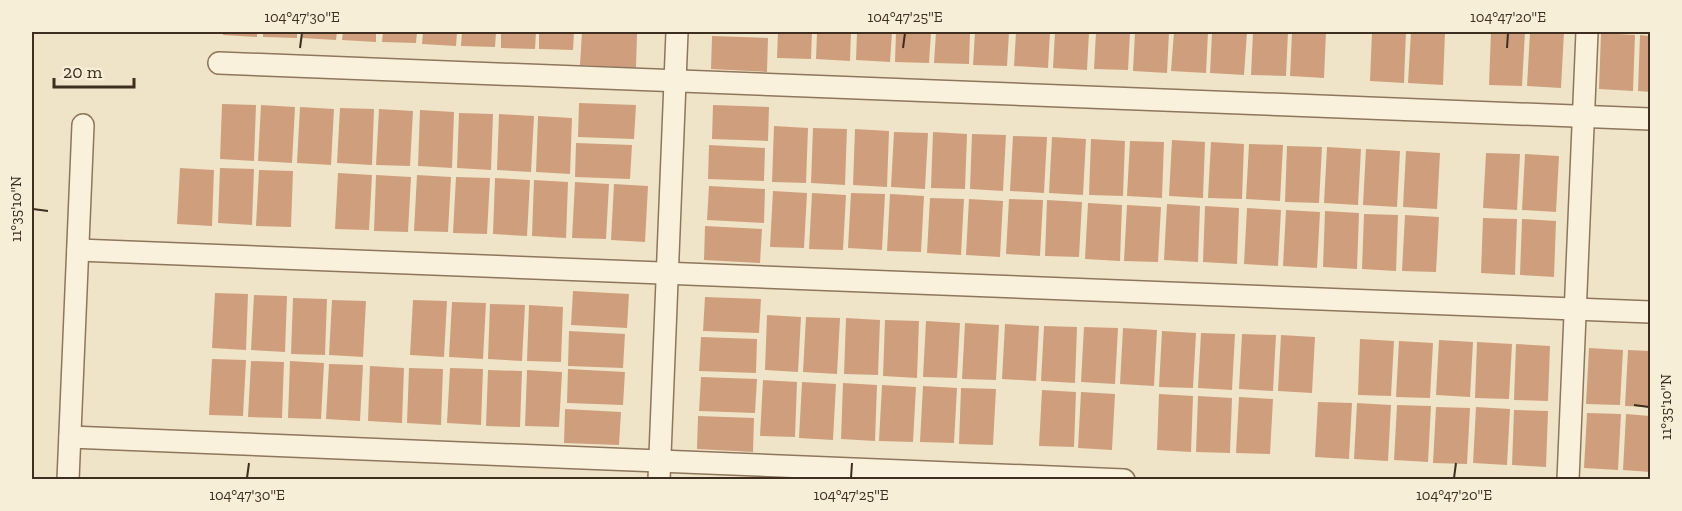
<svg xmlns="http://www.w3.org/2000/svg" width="1682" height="511" font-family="'Zilla Slab',serif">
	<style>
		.building { fill: #cf9f7d }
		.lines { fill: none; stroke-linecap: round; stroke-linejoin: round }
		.minor-casing { stroke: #8d765c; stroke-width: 24 }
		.minor { stroke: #faf1dc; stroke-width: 21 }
		.ticks { fill: none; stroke: #3d2e20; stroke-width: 2 }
		.neatline { fill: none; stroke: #3d2e20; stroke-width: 2 }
		.ticks-label { font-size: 15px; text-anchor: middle; fill: #3d2e20 }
	</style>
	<rect width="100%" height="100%" fill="#f0e4c8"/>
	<g class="building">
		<polygon points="223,32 257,32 257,37 223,35"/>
		<polygon points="263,32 297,32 297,38 263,37"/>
		<polygon points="303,32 337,32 336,40 302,38"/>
		<polygon points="343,32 376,32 376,42 342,40"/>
		<polygon points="383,32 417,32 416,43 382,42"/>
		<polygon points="423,32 457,32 456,46 422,44"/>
		<polygon points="462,32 496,32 495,47 461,46"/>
		<polygon points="501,32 536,32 535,49 501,48"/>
		<polygon points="539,32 574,32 573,50 539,49"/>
		<polygon points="582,32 637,34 636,68 580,65"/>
		<polygon points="778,32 812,32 811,59 777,58"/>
		<polygon points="817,32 851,32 850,61 816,59"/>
		<polygon points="857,32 892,32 890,62 856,60"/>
		<polygon points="896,32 931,32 929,63 895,62"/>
		<polygon points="936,32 970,32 969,64 934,63"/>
		<polygon points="975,32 1009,32 1007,66 973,65"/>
		<polygon points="1016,32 1050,32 1048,68 1014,66"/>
		<polygon points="1055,32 1089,32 1087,70 1053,68"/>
		<polygon points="1096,32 1130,32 1128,70 1094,69"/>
		<polygon points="1135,32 1169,32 1167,73 1133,71"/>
		<polygon points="1174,32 1208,32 1206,73 1171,71"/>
		<polygon points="1212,32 1247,32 1244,75 1210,73"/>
		<polygon points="1253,32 1288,32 1286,76 1251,75"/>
		<polygon points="1292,32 1326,32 1324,78 1290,76"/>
		<polygon points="1372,32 1406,32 1404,83 1370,81"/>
		<polygon points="1411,32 1445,32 1443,85 1408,83"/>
		<polygon points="1491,32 1525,32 1522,86 1489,85"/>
		<polygon points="1530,32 1564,32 1561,88 1527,86"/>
		<polygon points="1601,33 1635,35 1633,91 1599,89"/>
		<polygon points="1640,35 1650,36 1650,92 1638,91"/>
		<polygon points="712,36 768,38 767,72 711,69"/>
		<polygon points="579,103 636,105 634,139 578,137"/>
		<polygon points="222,104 256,105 254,161 220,159"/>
		<polygon points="261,105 295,107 292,163 258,161"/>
		<polygon points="713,105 769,107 768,141 712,139"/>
		<polygon points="300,107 334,109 331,165 297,163"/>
		<polygon points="340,108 374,109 372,165 337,163"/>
		<polygon points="379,109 413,111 410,166 376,165"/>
		<polygon points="420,110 454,112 452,168 418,166"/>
		<polygon points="459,113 493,114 491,170 457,168"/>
		<polygon points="499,114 534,116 531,172 497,170"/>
		<polygon points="538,116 572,118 570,174 536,172"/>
		<polygon points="774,126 808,128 806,183 772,182"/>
		<polygon points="813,128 847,129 845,185 811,183"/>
		<polygon points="855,129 889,131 887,187 853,185"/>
		<polygon points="894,132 928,133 925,189 891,187"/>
		<polygon points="933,132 967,134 965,189 931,188"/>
		<polygon points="972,134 1006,135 1003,191 970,189"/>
		<polygon points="1013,136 1047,137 1044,193 1010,191"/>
		<polygon points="1052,137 1086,139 1083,195 1049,193"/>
		<polygon points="1091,139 1125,141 1123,196 1089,195"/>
		<polygon points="1172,140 1205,142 1203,198 1169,196"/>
		<polygon points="1130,141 1164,142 1162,198 1127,196"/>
		<polygon points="1211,142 1244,144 1242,199 1208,198"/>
		<polygon points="576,143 632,145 630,179 575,177"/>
		<polygon points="1249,144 1283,145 1280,201 1246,199"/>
		<polygon points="709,145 765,148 764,181 708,179"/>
		<polygon points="1287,146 1322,147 1319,203 1285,202"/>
		<polygon points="1327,147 1361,149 1358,205 1324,203"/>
		<polygon points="1366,149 1400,151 1397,207 1363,205"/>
		<polygon points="1406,151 1440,153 1437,209 1403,207"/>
		<polygon points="1486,153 1520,154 1517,210 1483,208"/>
		<polygon points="1525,154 1559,156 1556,212 1522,210"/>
		<polygon points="180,168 214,170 212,226 177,224"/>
		<polygon points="220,168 254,169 252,225 218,223"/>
		<polygon points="259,170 293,171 291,227 256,226"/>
		<polygon points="338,173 372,175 369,230 335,229"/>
		<polygon points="376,175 411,177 408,232 374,231"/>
		<polygon points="417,175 451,177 448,232 414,231"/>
		<polygon points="456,177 490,178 487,234 453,233"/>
		<polygon points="495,178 530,180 527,236 493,234"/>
		<polygon points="534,180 568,182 566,238 532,236"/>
		<polygon points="575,182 609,184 606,239 572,238"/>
		<polygon points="614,184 648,186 645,242 611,240"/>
		<polygon points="709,186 765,189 764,223 707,220"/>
		<polygon points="773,191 807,193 804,248 770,247"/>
		<polygon points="812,193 846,195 843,250 809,249"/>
		<polygon points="851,193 885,194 882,250 848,248"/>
		<polygon points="890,194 924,196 921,252 887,251"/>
		<polygon points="930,198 964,199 961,255 927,253"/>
		<polygon points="969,199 1003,201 1000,257 966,255"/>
		<polygon points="1009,199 1043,200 1040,256 1006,254"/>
		<polygon points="1047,200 1082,202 1079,257 1045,256"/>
		<polygon points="1088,203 1122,205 1120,261 1085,259"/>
		<polygon points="1167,204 1200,206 1198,262 1164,260"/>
		<polygon points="1127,205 1161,207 1158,262 1124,261"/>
		<polygon points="1205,206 1239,208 1237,264 1203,262"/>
		<polygon points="1247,208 1281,210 1278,266 1244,264"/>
		<polygon points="1286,210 1320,212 1317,268 1283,266"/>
		<polygon points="1325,211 1359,213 1357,269 1323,267"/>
		<polygon points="1364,214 1398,215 1396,271 1362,269"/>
		<polygon points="1405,215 1439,217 1436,272 1402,271"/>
		<polygon points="1483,218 1517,219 1515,275 1481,273"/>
		<polygon points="1522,219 1556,221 1554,277 1520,275"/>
		<polygon points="705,226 762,229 760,263 704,260"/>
		<polygon points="573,291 629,294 627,328 571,325"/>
		<polygon points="215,293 248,294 246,350 212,348"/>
		<polygon points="254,295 287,296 285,352 251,350"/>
		<polygon points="705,297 761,299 759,333 703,331"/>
		<polygon points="293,298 327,299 325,355 291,354"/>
		<polygon points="332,300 366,301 363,357 329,355"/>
		<polygon points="413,300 447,301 444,357 410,355"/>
		<polygon points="452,302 486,303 483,359 449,357"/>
		<polygon points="490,304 525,305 522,361 488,359"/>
		<polygon points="529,305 563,307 561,362 527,361"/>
		<polygon points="767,315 801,317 798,372 765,370"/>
		<polygon points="806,317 840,318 837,374 803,372"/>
		<polygon points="846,318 880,320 878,375 844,374"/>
		<polygon points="885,320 919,321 917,378 883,376"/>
		<polygon points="926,321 960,323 957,378 923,377"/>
		<polygon points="965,323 999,325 996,380 962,379"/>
		<polygon points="1005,324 1039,326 1036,381 1002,379"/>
		<polygon points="1044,326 1077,327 1075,383 1041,381"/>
		<polygon points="1084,327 1118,328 1115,384 1081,382"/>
		<polygon points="1123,328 1157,330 1154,386 1120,384"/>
		<polygon points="569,331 625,334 623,368 568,366"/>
		<polygon points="1162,331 1196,333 1193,388 1159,387"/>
		<polygon points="1201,333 1235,334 1232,390 1198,388"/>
		<polygon points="1242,334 1276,335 1273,391 1239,389"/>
		<polygon points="1281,335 1315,337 1312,393 1278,391"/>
		<polygon points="701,337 757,339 756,373 699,371"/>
		<polygon points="1360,339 1394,341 1391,396 1358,395"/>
		<polygon points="1439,340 1473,342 1470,397 1436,395"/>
		<polygon points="1399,341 1433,343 1430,398 1396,397"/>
		<polygon points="1477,342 1512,344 1509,399 1475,398"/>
		<polygon points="1516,344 1550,346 1548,401 1514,400"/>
		<polygon points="1589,348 1623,350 1620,405 1586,404"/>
		<polygon points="1628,350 1650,351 1650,407 1625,406"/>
		<polygon points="212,359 246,360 243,416 209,415"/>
		<polygon points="251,361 284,362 282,418 248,417"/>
		<polygon points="290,361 324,363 321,419 288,418"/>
		<polygon points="329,364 363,365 360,421 326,419"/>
		<polygon points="370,366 404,368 402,423 368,421"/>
		<polygon points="409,368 443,369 441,425 407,423"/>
		<polygon points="450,368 483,369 481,425 447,423"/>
		<polygon points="568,369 625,372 623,405 567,403"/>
		<polygon points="488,370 522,371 520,427 486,426"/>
		<polygon points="527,370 562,372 559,427 525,426"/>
		<polygon points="701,377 757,379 755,413 699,411"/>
		<polygon points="763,380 797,382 795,437 760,436"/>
		<polygon points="802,382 836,384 833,440 799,438"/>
		<polygon points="843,383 877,385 875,441 841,439"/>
		<polygon points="882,385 916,387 913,442 879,441"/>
		<polygon points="923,386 957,388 954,443 920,442"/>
		<polygon points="961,388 996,389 993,445 959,444"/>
		<polygon points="1042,390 1076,392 1074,447 1039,446"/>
		<polygon points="1081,392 1115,394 1112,450 1078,448"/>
		<polygon points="1159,394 1193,396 1191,452 1157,450"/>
		<polygon points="1198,396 1232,398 1230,453 1196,452"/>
		<polygon points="1239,397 1273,399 1270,454 1236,453"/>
		<polygon points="1318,402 1352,403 1349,459 1315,457"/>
		<polygon points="1357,403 1391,405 1388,461 1354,459"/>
		<polygon points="1397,405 1431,406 1428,462 1394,460"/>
		<polygon points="1436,407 1470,408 1467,464 1433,463"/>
		<polygon points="1476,407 1510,409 1507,465 1473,463"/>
		<polygon points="565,409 621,412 619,445 564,443"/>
		<polygon points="1514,410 1548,411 1546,467 1512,465"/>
		<polygon points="1587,413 1621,414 1618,470 1584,468"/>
		<polygon points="1626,414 1650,416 1650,472 1623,470"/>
		<polygon points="698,416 754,418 753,452 697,449"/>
	</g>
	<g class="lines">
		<g class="minor-casing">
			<g id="minor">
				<polyline points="219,63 1650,119"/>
				<polyline points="78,250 1650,312"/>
				<polyline points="70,437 1124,480"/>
				<polyline points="68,480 83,125"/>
				<polyline points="659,480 677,32"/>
				<polyline points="1568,480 1587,32"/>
			</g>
		</g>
		<use href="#minor" class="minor"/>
	</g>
	<path class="ticks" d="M300,48L302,33M903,48L905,33M1507,48L1508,33M33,209L48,211M1634,405L1649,407M247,478L249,463M851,478L852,463M1454,478L1456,463"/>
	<rect width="1682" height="511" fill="none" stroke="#f7eed8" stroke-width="66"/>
	<path d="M54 78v9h80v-9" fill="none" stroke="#3d2e20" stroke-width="3"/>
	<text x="63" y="78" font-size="18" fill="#3d2e20" stroke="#f7eed8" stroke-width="4.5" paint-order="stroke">20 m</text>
	<rect x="33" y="33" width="1616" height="445" class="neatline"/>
	<g class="ticks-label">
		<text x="302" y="22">104°47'30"E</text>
		<text x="905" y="22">104°47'25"E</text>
		<text x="1508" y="22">104°47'20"E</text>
		<text transform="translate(16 209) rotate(-90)" y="5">11°35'10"N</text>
		<text transform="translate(1666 407) rotate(-90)" y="5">11°35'10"N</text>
		<text x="247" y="500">104°47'30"E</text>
		<text x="851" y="500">104°47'25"E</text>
		<text x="1454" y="500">104°47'20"E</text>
	</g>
</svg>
